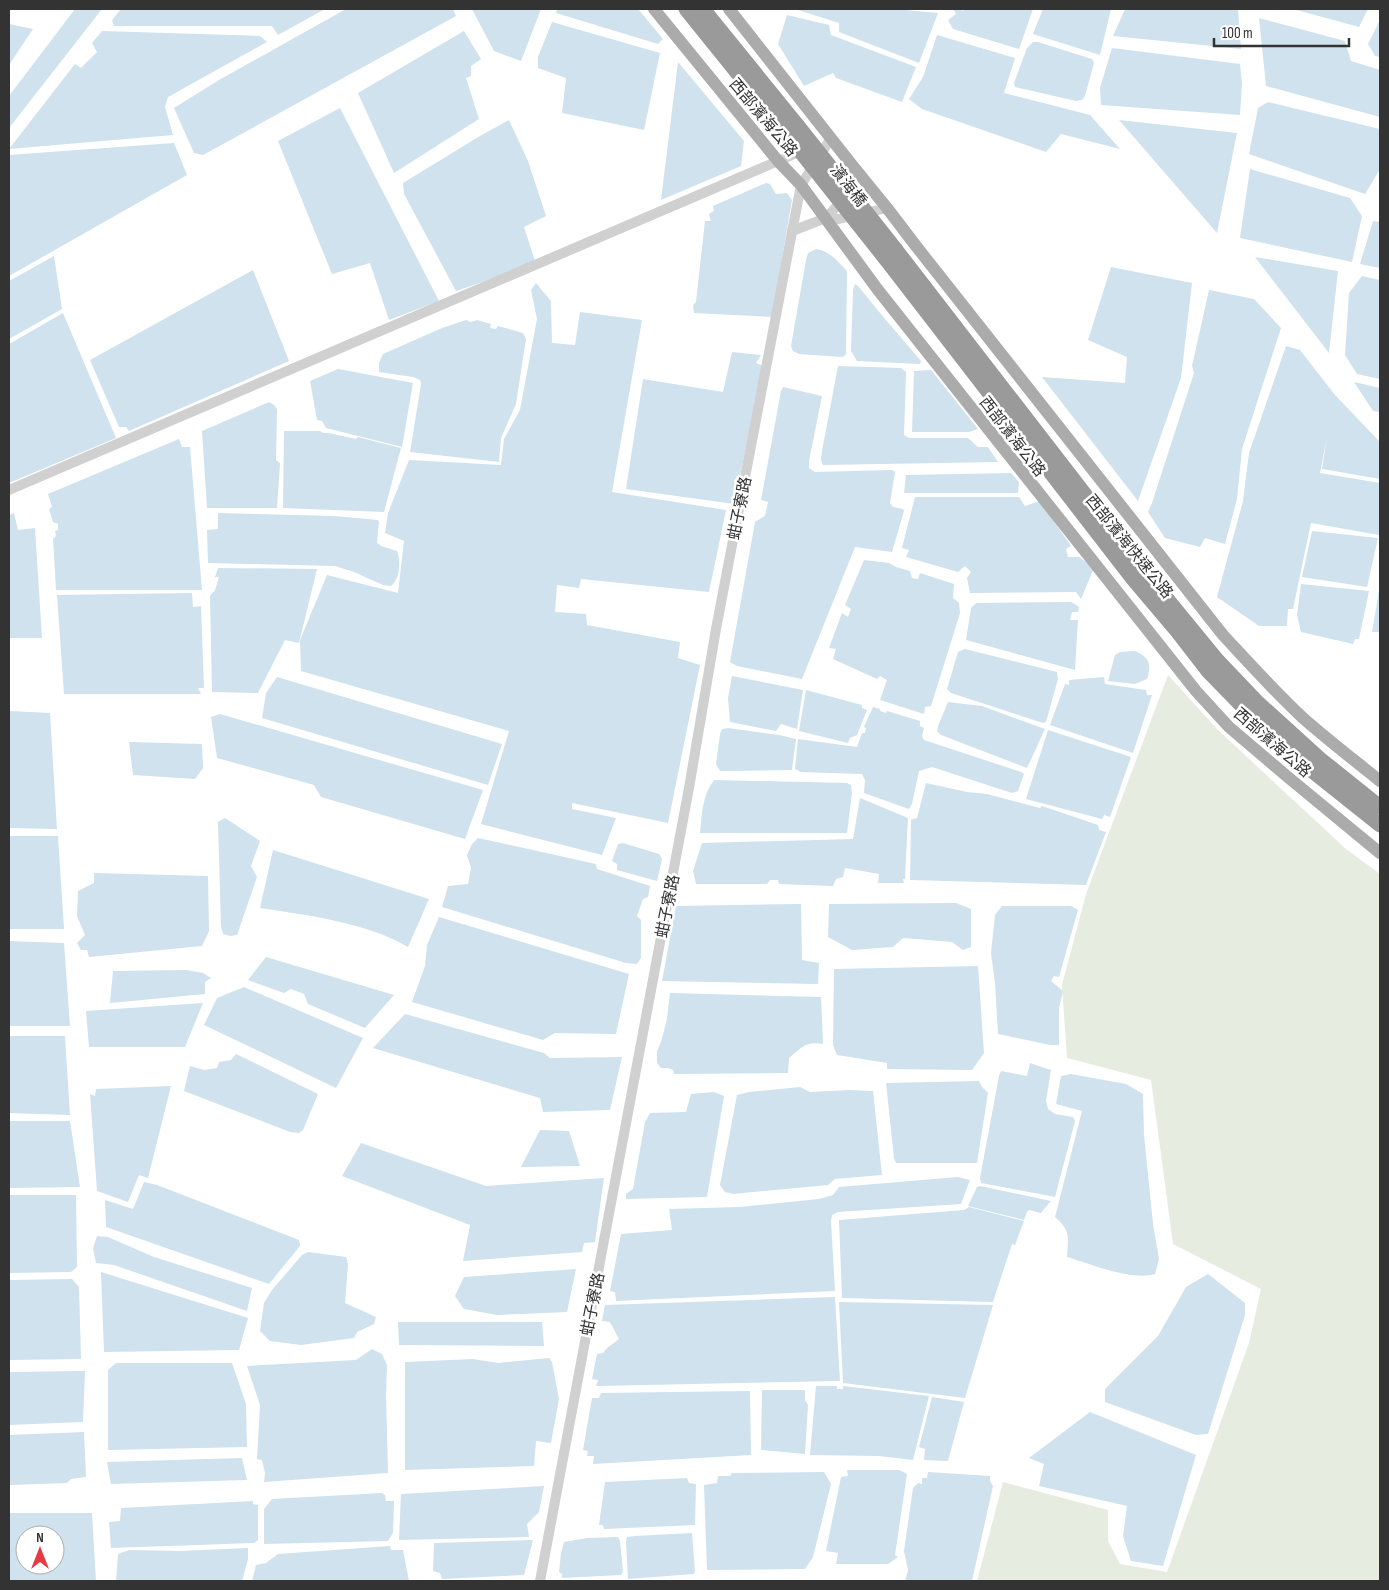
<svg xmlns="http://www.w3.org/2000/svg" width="1389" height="1590" font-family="'Sofia Sans Condensed','Noto Sans TC',sans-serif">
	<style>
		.green { fill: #e6ecdf }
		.water { fill: #cfe2ee; fill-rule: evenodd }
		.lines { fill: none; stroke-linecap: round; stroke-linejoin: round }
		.minor { stroke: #d0d0d0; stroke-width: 10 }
		.major { stroke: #ababab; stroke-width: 12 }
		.highway { stroke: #9a9a9a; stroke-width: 15 }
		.highway-bridge { stroke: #9a9a9a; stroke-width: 15 }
		.labels { text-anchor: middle; stroke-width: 5; stroke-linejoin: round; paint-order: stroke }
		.street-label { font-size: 16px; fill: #333; stroke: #fff }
	</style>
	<rect width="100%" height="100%" fill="#fff"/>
	<polygon class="green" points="1168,675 1219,731 1346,849 1380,874 1380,1581 977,1581 1003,1482 1108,1510 1108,1541 1120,1564 1167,1572 1249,1343 1261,1289 1173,1244 1151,1080 1067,1058 1062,985 1086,894"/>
	<g class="water">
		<polygon points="75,9 102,9 9,128 9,96"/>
		<polygon points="121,9 325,9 278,35 272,26 114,26 112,20"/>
		<polygon points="346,9 453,9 456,16 203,155 194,153 174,108 219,80"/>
		<polygon points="472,9 541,9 521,61 494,51"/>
		<polygon points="557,9 638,9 663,39 658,44 556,13"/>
		<polygon points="795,9 894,9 938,13 919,63 839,32 839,23"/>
		<polygon points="949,9 961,9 962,11 966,9 1033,9 1019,49 953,29 948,20 956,14 953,9"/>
		<polygon points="1043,9 1111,9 1100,55 1033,34"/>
		<polygon points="1125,9 1238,9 1241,49 1113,36"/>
		<polygon points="1293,9 1368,9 1359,27"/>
		<polygon points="787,15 829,25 831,35 916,67 902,102 836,78 833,73 804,86 778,44"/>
		<polygon points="1259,18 1345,41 1351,61 1380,70 1380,117 1266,86"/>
		<polygon points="1380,20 1380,57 1375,56 1368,44"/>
		<polygon points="552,22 660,53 644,130 562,113 566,78 538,68 538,57"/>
		<polygon points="9,24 33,29 9,65"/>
		<polygon points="102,31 260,36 267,42 168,97 165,107 173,135 9,149 75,64 81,68 97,52 92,43"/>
		<polygon points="464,31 481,59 471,66 471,76 466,78 479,119 394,173 358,93"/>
		<polygon points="937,35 1015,58 1004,93 1090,115 1120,149 1061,134 1046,152 922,109 909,99 923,77"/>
		<polygon points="1033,42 1038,42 1092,59 1094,63 1085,96 1082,100 1076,101 1015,87 1014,83 1027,48"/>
		<polygon points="1112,48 1240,64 1242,83 1240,115 1101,105 1100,88"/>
		<polygon points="678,62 744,141 741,166 661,200"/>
		<polygon points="1268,102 1380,129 1380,169 1365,194 1249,154 1258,108"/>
		<polygon points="340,108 439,301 389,320 370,263 332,274 278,141"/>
		<polygon points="509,120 528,161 546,216 524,227 536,264 456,291 404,194 403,183 480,136"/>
		<polygon points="1119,120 1237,133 1217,233"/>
		<polygon points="174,143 187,175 9,276 9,155"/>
		<polygon points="1250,169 1350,198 1362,216 1352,262 1240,238"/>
		<polygon points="766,183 770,184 776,194 787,193 792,200 772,317 694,313 693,305 696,302 705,221 711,221 709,214 714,211 713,206"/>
		<polygon points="1373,221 1380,222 1380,268 1360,264"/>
		<path d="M816,249C830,251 837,261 847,271L846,354L843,357L799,354L793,351L791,346L806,260L808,253Z"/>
		<polygon points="54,256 62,309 9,339 9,281"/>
		<polygon points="1255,257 1338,271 1329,353"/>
		<polygon points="1111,267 1192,283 1181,378 1138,501 1042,377 1125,383 1127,357 1088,340"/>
		<polygon points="253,270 289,361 129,431 126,427 119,427 90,360"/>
		<polygon points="1362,276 1380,280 1380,379 1357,374 1345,355 1349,293"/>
		<polygon points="536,283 551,301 552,343 575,345 580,312 642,320 612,492 726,510 709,592 581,579 579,588 557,585 555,612 586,614 587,625 680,642 678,658 700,665 668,823 572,803 572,809 616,818 602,855 481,824 509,731 301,671 300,640 327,575 398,593 404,541 385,533 388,513 409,460 501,465 504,439 520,410 537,319 531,290"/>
		<polygon points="855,284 858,286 885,319 921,361 920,364 857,361 851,351 853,290"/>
		<polygon points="1209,290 1254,299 1281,328 1242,449 1237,499 1225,544 1205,538 1200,547 1165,538 1148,512 1152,503 1194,373 1192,366"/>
		<polygon points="63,313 116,438 9,483 9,344"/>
		<polygon points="466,320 471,322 477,320 491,324 490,328 496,329 498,326 523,333 526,339 516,404 501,438 499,462 410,452 421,384 420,380 413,377 379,372 379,363 383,354 442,328"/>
		<polygon points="1286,346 1300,350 1335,395 1380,442 1380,479 1322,469 1327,437 1320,473 1380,483 1379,535 1311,523 1293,609 1288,609 1287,626 1259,626 1217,597 1243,501 1249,453"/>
		<polygon points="732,352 761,355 756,363 763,366 734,504 626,489 643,379 723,392"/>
		<polygon points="838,366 901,368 906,372 904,435 909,438 968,438 978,447 988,447 998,462 823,465 821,459 822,451"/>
		<polygon points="338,369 413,383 402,447 326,428 322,421 317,420 310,381"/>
		<polygon points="931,370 978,429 969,432 912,432 914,371"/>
		<polygon points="1354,382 1380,388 1380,412 1373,411"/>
		<polygon points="783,387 822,396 809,461 809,468 815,472 892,470 895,472 890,503 893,507 903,509 904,511 892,552 855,547 802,679 737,666 730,662 755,522 765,516 768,502 761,500 781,391"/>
		<polygon points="269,402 274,405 277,409 276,460 280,463 277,508 207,508 202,431"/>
		<polygon points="284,431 320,431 323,433 329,433 356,439 358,437 401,448 384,512 283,508"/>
		<polygon points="179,439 182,447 190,447 202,590 56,590 53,539 56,536 55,531 58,530 58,524 53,522 49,509 52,507 48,494"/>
		<polygon points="1011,473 1019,482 1018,493 904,493 906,475"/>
		<polygon points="915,497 1019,497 1025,506 1040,501 1071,546 1066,549 1068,557 1079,557 1094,568 1081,599 1076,592 970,593 967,578 971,572 965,566 958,572 906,557 909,550 902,548"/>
		<polygon points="14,513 18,530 35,528 42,638 9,638 9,515"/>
		<path d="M218,513L334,516L378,520L379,522L377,543L381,546L397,551C401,562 400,579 391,586L383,585L354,572L335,566L208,563L207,530L218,529Z"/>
		<polygon points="1312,531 1378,538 1367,587 1302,577"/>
		<polygon points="864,560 889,563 896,567 910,571 912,578 918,579 920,573 954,584 953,598 959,603 960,613 931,706 925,707 924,714 880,700 887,680 880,676 877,679 833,659 836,649 829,648 842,613 848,617 851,609 845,605"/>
		<polygon points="218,568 317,569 299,643 285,640 258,693 212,692 210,596 215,590 219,577 215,577"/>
		<polygon points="1301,584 1369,591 1359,639 1355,639 1353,644 1301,632 1297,615"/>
		<polygon points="1380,585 1380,632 1372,632"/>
		<polygon points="192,593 193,607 201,606 204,688 198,688 201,694 64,694 57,595"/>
		<polygon points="1071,602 1079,607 1078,612 1072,612 1070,620 1078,620 1075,670 966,640 971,608 976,603"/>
		<polygon points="965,649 1057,672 1058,679 1046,722 1043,723 951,693 947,689 958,652"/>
		<path d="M1135,651C1149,658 1152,663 1147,679L1135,684L1108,681L1115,655L1120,652Z"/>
		<polygon points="732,676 803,690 797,729 781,724 776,731 730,722 728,698"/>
		<polygon points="277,677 502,744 488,785 262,718 266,693"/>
		<polygon points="1104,677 1105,684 1146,690 1147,695 1152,695 1133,753 1050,725 1065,684 1069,685 1069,680"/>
		<polygon points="806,690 862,705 862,708 867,710 857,735 850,738 848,743 799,731"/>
		<polygon points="948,702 982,706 1045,729 1027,768 941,735 937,731 938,726"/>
		<polygon points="873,707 880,709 880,711 886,713 887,711 920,721 920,726 924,728 922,736 924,740 1021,772 1024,774 1018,791 1012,793 932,767 919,771 912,804 909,809 864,793 865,780 862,774 801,772 795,769 798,739 857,747 862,733 865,733 866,728 864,727"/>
		<polygon points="9,711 50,713 57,829 9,828"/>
		<polygon points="220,714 483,790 465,839 321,797 314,785 217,758 211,717"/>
		<polygon points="728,728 779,735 796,739 792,770 720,771 716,764 720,734 722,729"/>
		<polygon points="1048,730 1131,757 1110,817 1104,815 1102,819 1026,799"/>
		<polygon points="129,742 202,744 203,768 195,779 133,775"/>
		<path d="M714,780L847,783L851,785L852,793L847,833H700C702,814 702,796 714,780Z"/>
		<polygon points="926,783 967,792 987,794 1040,808 1042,806 1098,825 1099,830 1106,832 1086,885 910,880 911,820 917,818"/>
		<polygon points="860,798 908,818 905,879 903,879 904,883 878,883 879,874 845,868 843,877 836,879 833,886 779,884 778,880 770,880 767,884 696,884 693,871 702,843 853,839"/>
		<polygon points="225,818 260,841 251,866 257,877 237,935 230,936 223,934 221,926 218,822"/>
		<polygon points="9,836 58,836 64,929 9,929"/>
		<polygon points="478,838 596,864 597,869 650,886 648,897 643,899 637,916 641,920 641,958 637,964 626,963 442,907 448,886 468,884 471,868 467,855 472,844"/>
		<polygon points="623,843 659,854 662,859 657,881 617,870 617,864 612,861 618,844"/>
		<path d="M273,850L429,899L408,947C368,923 307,915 260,908Z"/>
		<polygon points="94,873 208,876 209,931 202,946 89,957 87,950 81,950 77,943 85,935 77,916 78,891 94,883"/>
		<polygon points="956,903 971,909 971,947 963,950 952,942 903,938 893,947 852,950 828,937 829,904"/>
		<polygon points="801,904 802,960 819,963 818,984 662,981 676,906"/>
		<polygon points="1002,906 1071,906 1078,910 1059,977 1054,976 1051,981 1063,991 1059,1008 1059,1045 1050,1045 998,1034 995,983 991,953 995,915"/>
		<polygon points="439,917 629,974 616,1034 555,1033 543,1040 412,1002 425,966 427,945"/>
		<polygon points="9,941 64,943 70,1026 9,1026"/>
		<polygon points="266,957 394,995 365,1028 308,1004 304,994 291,989 284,993 248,980"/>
		<polygon points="978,966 984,1053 972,1070 887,1069 887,1063 837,1055 833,1045 834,969"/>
		<polygon points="186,970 203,973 211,978 205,982 205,994 110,1003 113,971"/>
		<polygon points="244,987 363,1038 336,1088 204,1025 217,998"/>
		<path d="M670,993L821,997L823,1044C806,1041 802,1047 789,1058L788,1073L674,1074L673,1070L668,1068H661L657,1063V1051L661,1042L667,1019Z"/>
		<polygon points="203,1003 185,1047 89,1047 86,1011"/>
		<polygon points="405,1014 544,1053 550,1058 622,1057 610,1110 543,1112 540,1098 373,1048"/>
		<polygon points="9,1036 65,1036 70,1115 9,1113"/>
		<polygon points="236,1054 318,1094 303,1130 299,1133 290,1132 184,1091 190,1066 204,1070 217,1068 219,1062 231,1060"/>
		<polygon points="1030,1063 1051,1070 1046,1101 1048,1109 1055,1114 1073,1117 1075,1121 1055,1197 981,1183 980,1178 999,1076 1001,1071 1027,1076"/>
		<path d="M1071,1074L1126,1084L1143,1094L1144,1135L1153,1224L1159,1259L1155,1274C1131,1281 1091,1264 1067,1257C1068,1236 1071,1231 1055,1217L1082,1111L1056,1104L1061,1076Z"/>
		<polygon points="979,1081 982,1087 988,1093 977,1163 896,1163 894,1158 886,1083"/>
		<polygon points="171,1086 148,1178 139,1175 128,1202 97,1191 90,1094 95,1096 96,1089"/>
		<polygon points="800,1087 810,1092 850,1090 873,1091 882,1175 835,1179 828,1185 733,1194 725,1192 720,1185 737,1095 749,1092"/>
		<polygon points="714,1092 724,1096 707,1197 626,1199 626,1194 633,1189 645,1122 650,1113 686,1112 691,1094"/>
		<polygon points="9,1121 70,1121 80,1187 9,1188"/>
		<polygon points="540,1130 569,1131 580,1166 521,1167"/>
		<polygon points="361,1143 486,1186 604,1178 595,1242 584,1243 582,1252 463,1261 470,1225 342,1176"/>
		<polygon points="958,1177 970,1180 961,1204 838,1212 832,1215 831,1221 835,1291 616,1301 615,1292 610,1291 621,1234 672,1230 669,1209 739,1207 819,1199 833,1195 839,1187"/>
		<polygon points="144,1182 157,1185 299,1240 300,1246 269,1284 106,1227 105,1200 133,1209"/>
		<polygon points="980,1186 1051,1201 1041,1213 1029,1210 1027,1212 1024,1220 968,1206 977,1187"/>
		<polygon points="9,1195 76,1195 77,1267 71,1272 9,1273"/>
		<polygon points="969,1207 1024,1221 1015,1245 1012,1244 993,1302 842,1298 839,1220 964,1210"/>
		<polygon points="97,1236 108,1237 154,1257 252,1288 247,1311 114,1265 96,1263 93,1248"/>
		<polygon points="308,1252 346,1257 348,1264 345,1303 376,1317 374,1324 357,1332 354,1338 301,1345 270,1341 260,1331 264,1303 272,1290 302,1255"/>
		<polygon points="576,1269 567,1312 497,1315 464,1309 455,1296 464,1277"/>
		<polygon points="101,1272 248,1318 239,1350 104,1352"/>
		<polygon points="1208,1274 1245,1303 1245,1315 1208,1434 1196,1435 1105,1402 1105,1389 1158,1336 1186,1287"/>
		<polygon points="72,1279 79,1287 81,1359 9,1360 9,1280"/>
		<polygon points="835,1297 840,1381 596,1386 598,1380 592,1379 597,1354 603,1353 607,1348 619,1339 610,1322 602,1321 605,1305"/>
		<polygon points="839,1302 993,1305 965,1398 843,1383"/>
		<polygon points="398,1322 542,1322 544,1346 399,1345"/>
		<polygon points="372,1349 382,1354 387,1365 386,1395 388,1473 264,1482 265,1473 262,1460 257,1459 260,1405 247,1366 356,1360"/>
		<polygon points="549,1358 552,1362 559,1399 551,1443 536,1441 534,1466 405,1470 405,1362 473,1359 498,1363"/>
		<polygon points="116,1363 232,1363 246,1404 247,1447 108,1450 108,1370"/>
		<polygon points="85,1371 83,1422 9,1425 9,1372"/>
		<polygon points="816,1386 837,1386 837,1389 843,1389 843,1386 929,1396 913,1460 879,1456 810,1455"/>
		<polygon points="762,1390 805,1390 805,1400 808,1405 805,1454 761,1450"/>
		<polygon points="750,1391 751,1455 593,1464 594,1456 587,1456 588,1451 583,1450 592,1398 599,1398 601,1393"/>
		<polygon points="932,1397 964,1402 948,1461 924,1460 925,1449 919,1447"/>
		<polygon points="1090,1412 1196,1455 1163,1566 1131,1561 1123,1536 1127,1506 1039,1486 1044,1464 1029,1458"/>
		<polygon points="84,1432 86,1477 71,1479 67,1483 9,1485 9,1435"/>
		<polygon points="242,1458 247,1480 111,1484 107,1462"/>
		<polygon points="847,1470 899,1470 907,1474 895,1555 898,1557 888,1564 836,1564 838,1553 826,1551 841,1477 848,1476"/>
		<polygon points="824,1472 831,1484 813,1557 805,1569 707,1570 704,1485 717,1483 718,1476 730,1476 732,1473"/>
		<polygon points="928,1472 990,1476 990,1481 993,1486 972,1581 905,1581 908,1570 904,1551 913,1488 918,1483 922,1484 922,1478 927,1478"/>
		<polygon points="687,1478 689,1483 696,1484 695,1525 604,1529 603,1525 599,1525 605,1482"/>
		<polygon points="544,1486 539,1512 527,1524 529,1537 399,1540 401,1494"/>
		<polygon points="382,1493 385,1495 386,1501 394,1501 393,1533 388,1541 264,1544 264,1509 272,1499"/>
		<polygon points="253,1501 253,1504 258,1505 258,1540 254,1543 111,1548 109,1522 120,1521 121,1508"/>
		<path d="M9,1513H92L96,1581H9ZM25,1535H55V1565H25Z"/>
		<polygon points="692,1533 695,1571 694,1574 628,1579 626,1541 627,1537 635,1536"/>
		<polygon points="618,1537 620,1541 623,1571 621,1575 562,1578 562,1574 559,1572 561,1553 564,1542 587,1538"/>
		<polygon points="533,1540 524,1575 442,1579 440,1573 433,1571 434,1543"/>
		<polygon points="390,1546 391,1550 403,1550 409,1581 252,1581 256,1565 266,1563 278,1554"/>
		<polygon points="248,1548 248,1559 242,1581 116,1581 118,1554 129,1550 180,1551"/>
	</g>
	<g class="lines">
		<g class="minor">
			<polyline points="826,218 845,197 852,165"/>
			<polyline points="792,231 826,218 839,219 887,208"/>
			<polyline points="9,490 806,149"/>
			<polyline points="540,1581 689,788 716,629 801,185 831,138"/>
		</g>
		<g class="major">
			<polyline points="654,9 778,161 801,185 878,290 1196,691 1229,727 1289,778 1380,853"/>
			<path d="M729,9L852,165L887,208L916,246L1223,635C1249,663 1275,692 1303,718C1328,740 1354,760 1380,781"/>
		</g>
		<g class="highway">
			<polyline points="686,9 786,133"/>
			<polyline points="703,9 797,125"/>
			<polyline points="896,250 1144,571 1217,660 1256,701 1320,759 1380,807"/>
			<polyline points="885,258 1133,579 1177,631 1208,671 1248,712 1311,770 1380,825"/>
		</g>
		<g class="highway-bridge">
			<polyline points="797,125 896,250"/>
			<polyline points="786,133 885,258"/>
		</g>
	</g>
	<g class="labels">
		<g class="street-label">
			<text transform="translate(764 117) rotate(50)" y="6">西部濱海公路</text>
			<text transform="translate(849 185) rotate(52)" y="6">濱海橋</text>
			<text transform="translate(1013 436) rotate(52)" y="6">西部濱海公路</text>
			<text transform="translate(739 508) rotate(-79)" y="6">蚶子寮路</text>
			<text transform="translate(1130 546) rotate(51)" y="6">西部濱海快速公路</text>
			<text transform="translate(1273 742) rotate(41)" y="6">西部濱海公路</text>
			<text transform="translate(667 906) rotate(-79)" y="6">蚶子寮路</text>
			<text transform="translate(592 1304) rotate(-79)" y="6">蚶子寮路</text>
		</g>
	</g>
	<rect width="1389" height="1590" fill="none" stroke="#333333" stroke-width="20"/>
	<g transform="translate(40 1550)"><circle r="24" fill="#ffffff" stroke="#adadad"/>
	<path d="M0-4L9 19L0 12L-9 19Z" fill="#e63946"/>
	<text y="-8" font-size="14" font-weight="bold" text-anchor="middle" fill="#333333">N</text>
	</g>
	<path d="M1214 38v8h135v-8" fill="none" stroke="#333333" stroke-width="2.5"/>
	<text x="1222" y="38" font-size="15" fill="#333333" stroke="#ffffff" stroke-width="4" paint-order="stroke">100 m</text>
</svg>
